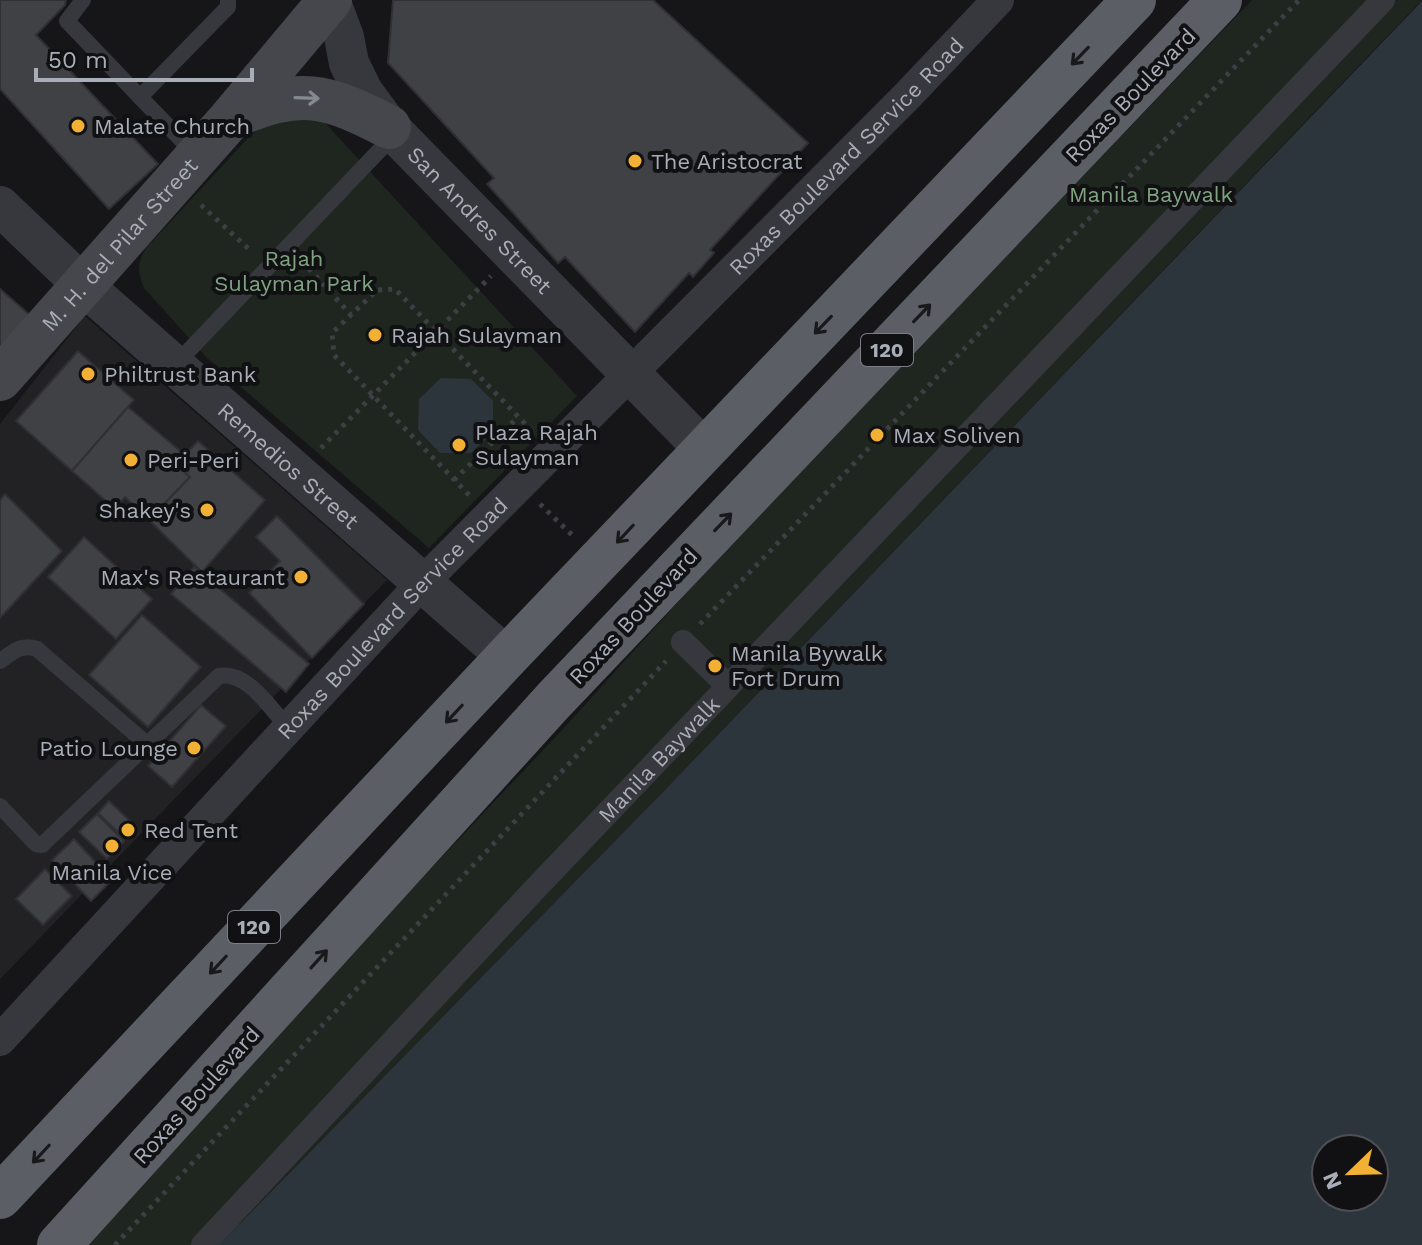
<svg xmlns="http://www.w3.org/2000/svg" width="1422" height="1245" font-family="'Work Sans',sans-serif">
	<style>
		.built { fill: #222225 }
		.green { fill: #1e261f }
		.water { fill: #2c353c; fill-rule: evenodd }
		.building { fill: #404145; stroke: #303034; stroke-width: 2 }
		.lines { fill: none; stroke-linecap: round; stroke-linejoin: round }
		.path { stroke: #3d3f44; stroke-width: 5; stroke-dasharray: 4 6; stroke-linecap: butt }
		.service { stroke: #37383d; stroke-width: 16 }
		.pedestrian { stroke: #37383d; stroke-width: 24 }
		.minor { stroke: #37383d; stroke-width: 32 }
		.tertiary { stroke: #37383d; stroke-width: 40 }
		.secondary { stroke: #45474d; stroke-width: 44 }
		.trunk { stroke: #5b5e65; stroke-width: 44 }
		.oneway { stroke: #18191b }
		.oneway2 { stroke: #858993 }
		.poi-dot { fill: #f2b134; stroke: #111113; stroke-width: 3 }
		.labels { text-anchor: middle; stroke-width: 8; stroke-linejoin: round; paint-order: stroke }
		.shield { fill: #111113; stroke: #7b7e86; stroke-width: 2 }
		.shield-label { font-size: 20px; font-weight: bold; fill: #a8adb8 }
		.street-label { font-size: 22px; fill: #a8adb8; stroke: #111113 }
		.poi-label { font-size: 22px; fill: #a8adb8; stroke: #111113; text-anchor: start }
		.park-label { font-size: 22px; fill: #7fa381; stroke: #111113 }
	</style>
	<rect width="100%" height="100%" fill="#161618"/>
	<polygon class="built" points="85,316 387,580 0,979 0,424"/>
	<g class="green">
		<polygon points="1252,0 1422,0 660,795 219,1245 75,1245 563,729 756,516"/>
		<path d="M316,113L577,396L429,548L207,358L144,288C137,271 137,262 147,247L250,136L273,116Z"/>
	</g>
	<g class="water">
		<path d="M1422,1V1245H219L660,795ZM1326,1149H1374V1197H1326Z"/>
		<polygon points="441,378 471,379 493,401 493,432 471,453 440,453 418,430 419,399"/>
	</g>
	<g class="building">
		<polygon points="0,0 66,0 65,5 36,35 158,164 109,209 0,89"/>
		<polygon points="393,0 653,0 808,143 710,250 714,253 693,277 689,273 635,332 565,257 558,263 487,184 494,178 388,63"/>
		<polygon points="0,289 38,322 0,365"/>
		<polygon points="78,351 134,400 72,471 16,421"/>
		<polygon points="128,407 185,455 176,464 190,477 149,520 125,497 115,509 72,471"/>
		<polygon points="198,441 265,500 202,572 149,520 190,477 176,464"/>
		<polygon points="5,494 62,551 0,618 0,500"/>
		<polygon points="277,516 364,604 312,658 249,593 280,561 256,537"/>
		<polygon points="84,537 152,599 116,639 48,577"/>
		<polygon points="194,567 309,664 286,692 171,594"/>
		<polygon points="142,615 201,667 148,727 89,675"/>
		<polygon points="201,705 226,726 172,787 148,766"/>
		<polygon points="109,801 135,826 124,838 98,813"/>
		<polygon points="97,814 124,841 107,859 79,832"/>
		<polygon points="74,839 112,880 91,901 52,860"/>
		<polygon points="45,869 72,896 43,925 16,899"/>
	</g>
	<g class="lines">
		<g class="path">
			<polyline points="201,205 252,252"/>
			<polyline points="302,261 351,315"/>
			<polyline points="321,448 491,276"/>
			<polyline points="454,480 518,417"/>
			<polyline points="469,495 334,355 332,333 377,290 395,289 532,431"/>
			<polyline points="540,504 573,536"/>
			<polyline points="700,624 1299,0"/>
			<polyline points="115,1245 666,661"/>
		</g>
		<g class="service">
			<polyline points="83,0 67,21 140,97"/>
			<polyline points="196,155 140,97 228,7 228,0"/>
			<polyline points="175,365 395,134"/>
			<path d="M0,661C12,653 21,643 37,649L148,745"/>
			<path d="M0,806L36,844L42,845L219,676C248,671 271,709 288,728"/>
		</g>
		<g class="pedestrian">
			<polyline points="683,642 728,686"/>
			<path id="s1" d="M203,1245L535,889L1383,0"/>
		</g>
		<path class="minor" id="s2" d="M0,1040L424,581L908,95L998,0"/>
		<g class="tertiary">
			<path id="s3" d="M330,0L344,37L349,63L363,92L389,127L704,449"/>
			<path id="s4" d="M0,206L84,286L507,657"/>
		</g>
		<g class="secondary">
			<path d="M232,117C300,87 325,94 389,127"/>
			<path id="s5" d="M0,379L232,117L330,0"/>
		</g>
		<g class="trunk">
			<polyline points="0,1197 507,657 1134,0"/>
			<polyline points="59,1245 554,700 1220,0"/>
		</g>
	</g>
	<defs><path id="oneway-shaft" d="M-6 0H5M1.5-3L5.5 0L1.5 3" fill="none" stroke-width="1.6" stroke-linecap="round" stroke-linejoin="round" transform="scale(2)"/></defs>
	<g class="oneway">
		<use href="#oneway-shaft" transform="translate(1080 56) rotate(134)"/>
		<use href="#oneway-shaft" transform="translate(922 313) rotate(-46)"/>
		<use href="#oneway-shaft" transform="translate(823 325) rotate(134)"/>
		<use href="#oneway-shaft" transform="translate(723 522) rotate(-46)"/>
		<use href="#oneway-shaft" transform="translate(625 534) rotate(133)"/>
		<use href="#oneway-shaft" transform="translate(454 714) rotate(133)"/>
		<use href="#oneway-shaft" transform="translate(319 959) rotate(-48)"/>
		<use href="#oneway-shaft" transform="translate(218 965) rotate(133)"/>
		<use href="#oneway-shaft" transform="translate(41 1154) rotate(133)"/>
	</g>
	<use class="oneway2" href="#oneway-shaft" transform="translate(307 98) rotate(2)"/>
	<g class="poi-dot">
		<circle cx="78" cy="126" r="8"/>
		<circle cx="635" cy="161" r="8"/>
		<circle cx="375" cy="335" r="8"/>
		<circle cx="88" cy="374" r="8"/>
		<circle cx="877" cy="435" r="8"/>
		<circle cx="459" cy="445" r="8"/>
		<circle cx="131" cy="460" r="8"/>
		<circle cx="207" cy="510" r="8"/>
		<circle cx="301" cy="577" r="8"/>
		<circle cx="715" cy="666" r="8"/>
		<circle cx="194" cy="748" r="8"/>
		<circle cx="128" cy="830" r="8"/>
		<circle cx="112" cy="846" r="8"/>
	</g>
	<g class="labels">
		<g class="shield">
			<rect x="861" y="334" width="52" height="32" rx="6"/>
			<rect x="228" y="911" width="52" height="32" rx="6"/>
		</g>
		<g class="shield-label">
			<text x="887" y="357">120</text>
			<text x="254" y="934">120</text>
		</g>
		<g class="street-label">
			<text transform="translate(1130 95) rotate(-46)" y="8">Roxas Boulevard</text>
			<text dy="8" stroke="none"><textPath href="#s2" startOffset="1224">Roxas Boulevard Service Road</textPath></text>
			<text dy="8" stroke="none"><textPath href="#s3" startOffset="272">San Andres Street</textPath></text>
			<text dy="8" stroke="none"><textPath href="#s5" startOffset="180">M. H. del Pilar Street</textPath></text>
			<text dy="8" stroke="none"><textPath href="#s4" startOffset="388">Remedios Street</textPath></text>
			<text transform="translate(633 616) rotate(-47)" y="8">Roxas Boulevard</text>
			<text dy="8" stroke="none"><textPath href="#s2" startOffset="576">Roxas Boulevard Service Road</textPath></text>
			<text dy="8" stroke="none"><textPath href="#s1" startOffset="666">Manila Baywalk</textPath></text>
			<text transform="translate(196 1095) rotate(-48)" y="8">Roxas Boulevard</text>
		</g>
		<g class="poi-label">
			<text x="94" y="134">Malate Church</text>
			<text x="651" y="169">The Aristocrat</text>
			<text x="391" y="343">Rajah Sulayman</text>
			<text x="104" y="382">Philtrust Bank</text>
			<text x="475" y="440">Plaza Rajah<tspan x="475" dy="25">Sulayman</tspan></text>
			<text x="893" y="443">Max Soliven</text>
			<text x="147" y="468">Peri-Peri</text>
			<text x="191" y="518" text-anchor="end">Shakey's</text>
			<text x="285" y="585" text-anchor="end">Max's Restaurant</text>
			<text x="731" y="661">Manila Bywalk<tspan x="731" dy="25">Fort Drum</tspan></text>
			<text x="178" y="756" text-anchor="end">Patio Lounge</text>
			<text x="144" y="838">Red Tent</text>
			<text x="112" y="880" text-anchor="middle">Manila Vice</text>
		</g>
		<g class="park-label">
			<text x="1151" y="202">Manila Baywalk</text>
			<text x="294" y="266">Rajah<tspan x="294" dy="25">Sulayman Park</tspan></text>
		</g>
	</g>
	<g transform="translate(1350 1173) rotate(247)"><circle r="38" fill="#111113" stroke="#4d4f55" stroke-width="2"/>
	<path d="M0-6L14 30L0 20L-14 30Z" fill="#f2b134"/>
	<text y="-12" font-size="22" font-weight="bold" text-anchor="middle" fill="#a8adb8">N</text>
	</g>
	<path d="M36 68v12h216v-12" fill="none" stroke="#a8adb8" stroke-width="4"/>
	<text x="48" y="68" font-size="24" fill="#a8adb8" stroke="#111113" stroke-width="6" paint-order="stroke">50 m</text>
</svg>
